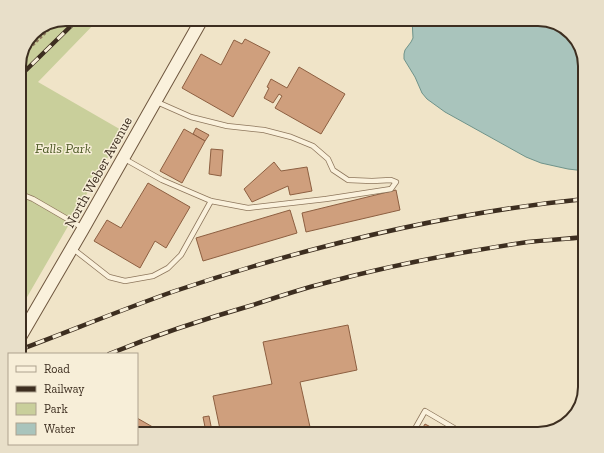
<svg xmlns="http://www.w3.org/2000/svg" width="604" height="453" font-family="'Zilla Slab',serif">
	<style>
		.green { fill: #c9cf9b }
		.water { fill: #a9c4bc; stroke: #6f938a }
		.building { fill: #cf9f7d; stroke: #8d5f41 }
		.lines { fill: none; stroke-linecap: round; stroke-linejoin: round }
		.lane-casing { stroke: #8d765c; stroke-width: 6 }
		.secondary-casing { stroke: #6f573f; stroke-width: 14 }
		.path { stroke: #8d765c; stroke-width: 2; stroke-dasharray: 3 2; stroke-linecap: butt }
		.lane { stroke: #faf1dc; stroke-width: 4.5 }
		.secondary { stroke: #faf1dc; stroke-width: 12 }
		.rail-casing { stroke: #3d2e20; stroke-width: 4.5 }
		.rail { stroke: #f7eed8; stroke-width: 3; stroke-dasharray: 9; stroke-linecap: butt }
		.labels { text-anchor: middle; stroke-width: 3; stroke-linejoin: round; paint-order: stroke }
		.park-label { font-size: 14px; font-style: italic; fill: #4d5a26; stroke: #f7eed8 }
		.street-label { font-size: 14px; fill: #3d2e20; stroke: #f7eed8 }
		.rim { fill: none; stroke: #3d2e20; stroke-width: 2 }
	</style>
	<rect width="100%" height="100%" fill="#f0e4c8"/>
	<polygon class="green" points="66,19 99,19 38,82 123,131 19,311 19,63 35,31"/>
	<polygon class="water" points="412,19 538,19 567,29 585,66 585,171 568,169 541,163 526,157 445,112 427,99 422,93 415,77 404,59 404,54 405,50 411,42 413,38"/>
	<g class="building">
		<polygon points="245,39 270,52 233,117 182,88 201,54 221,65 234,40 242,44"/>
		<polygon points="299,67 345,94 321,134 275,108 282,96 279,94 273,103 264,98 269,88 267,87 271,79 287,88"/>
		<polygon points="196,128 209,135 205,141 193,134"/>
		<polygon points="184,129 205,141 182,183 160,171"/>
		<polygon points="211,149 223,150 221,176 209,174"/>
		<polygon points="274,162 281,171 307,167 312,191 290,195 288,186 252,202 244,189"/>
		<polygon points="148,183 190,207 166,248 155,241 140,268 94,241 107,220 121,228"/>
		<polygon points="396,190 400,210 306,232 302,213"/>
		<polygon points="290,210 297,233 203,261 196,238"/>
		<polygon points="348,325 357,370 300,382 310,427 300,429 300,434 221,434 213,396 272,384 263,342"/>
		<polygon points="209,416 212,431 206,432 203,417"/>
		<polygon points="137,418 165,434 137,434"/>
		<polygon points="425,424 442,433 442,434 419,434"/>
		<polygon points="180,427 192,434 176,434"/>
	</g>
	<g class="lines">
		<g class="lane-casing">
			<g id="lane">
				<polyline points="123,158 162,180 211,201 248,208 326,199 391,189 396,182 391,180 372,181 348,180 333,170 328,159 313,146 291,137 264,130 227,126 191,117 157,102"/>
				<polyline points="19,195 23,195 33,199 83,228"/>
				<polyline points="72,248 109,277 125,281 153,276 168,268 181,255 211,201"/>
				<polyline points="412,434 425,411 454,428 451,434"/>
			</g>
		</g>
		<g class="secondary-casing">
			<polyline id="secondary" points="19,339 83,229 202,19"/>
		</g>
		<polyline class="path" points="22,56 57,22"/>
		<use href="#lane" class="lane"/>
		<use href="#secondary" class="secondary"/>
		<g class="rail-casing">
			<g id="rail">
				<polyline points="19,77 78,19"/>
				<path d="M19,350C70,331 121,310 172,292C306,247 444,213 585,199"/>
				<path d="M109,354C156,335 204,319 253,305C277,297 301,289 325,283C392,265 460,252 528,242C547,240 566,239 585,237"/>
			</g>
		</g>
		<use href="#rail" class="rail"/>
	</g>
	<g class="labels">
		<g class="park-label">
			<text x="63" y="153">Falls Park</text>
		</g>
		<g class="street-label">
			<text transform="translate(98 172) rotate(-61)" y="5">North Weber Avenue</text>
		</g>
	</g>
	<path d="M0 0H604V453H0ZM66 26H538A40 40 0 0 1 578 66V387A40 40 0 0 1 538 427H66A40 40 0 0 1 26 387V66A40 40 0 0 1 66 26Z" fill="#e8dfc9" fill-rule="evenodd"/>
	<path class="rim" d="M66 26H538A40 40 0 0 1 578 66V387A40 40 0 0 1 538 427H66A40 40 0 0 1 26 387V66A40 40 0 0 1 66 26Z"/>
	<rect x="8" y="353" width="130" height="92" fill="#f7eed8" stroke="#ada18e"/>
	<rect x="16" y="366" width="20" height="6" fill="#faf1dc" stroke="#ada18e"/>
	<text x="44" y="373" font-size="12" fill="#3d2e20">Road</text>
	<rect x="16" y="386" width="20" height="6" fill="#3d2e20" stroke="#ada18e"/>
	<text x="44" y="393" font-size="12" fill="#3d2e20">Railway</text>
	<rect x="16" y="403" width="20" height="12" fill="#c9cf9b" stroke="#ada18e"/>
	<text x="44" y="413" font-size="12" fill="#3d2e20">Park</text>
	<rect x="16" y="423" width="20" height="12" fill="#a9c4bc" stroke="#ada18e"/>
	<text x="44" y="433" font-size="12" fill="#3d2e20">Water</text>
</svg>
